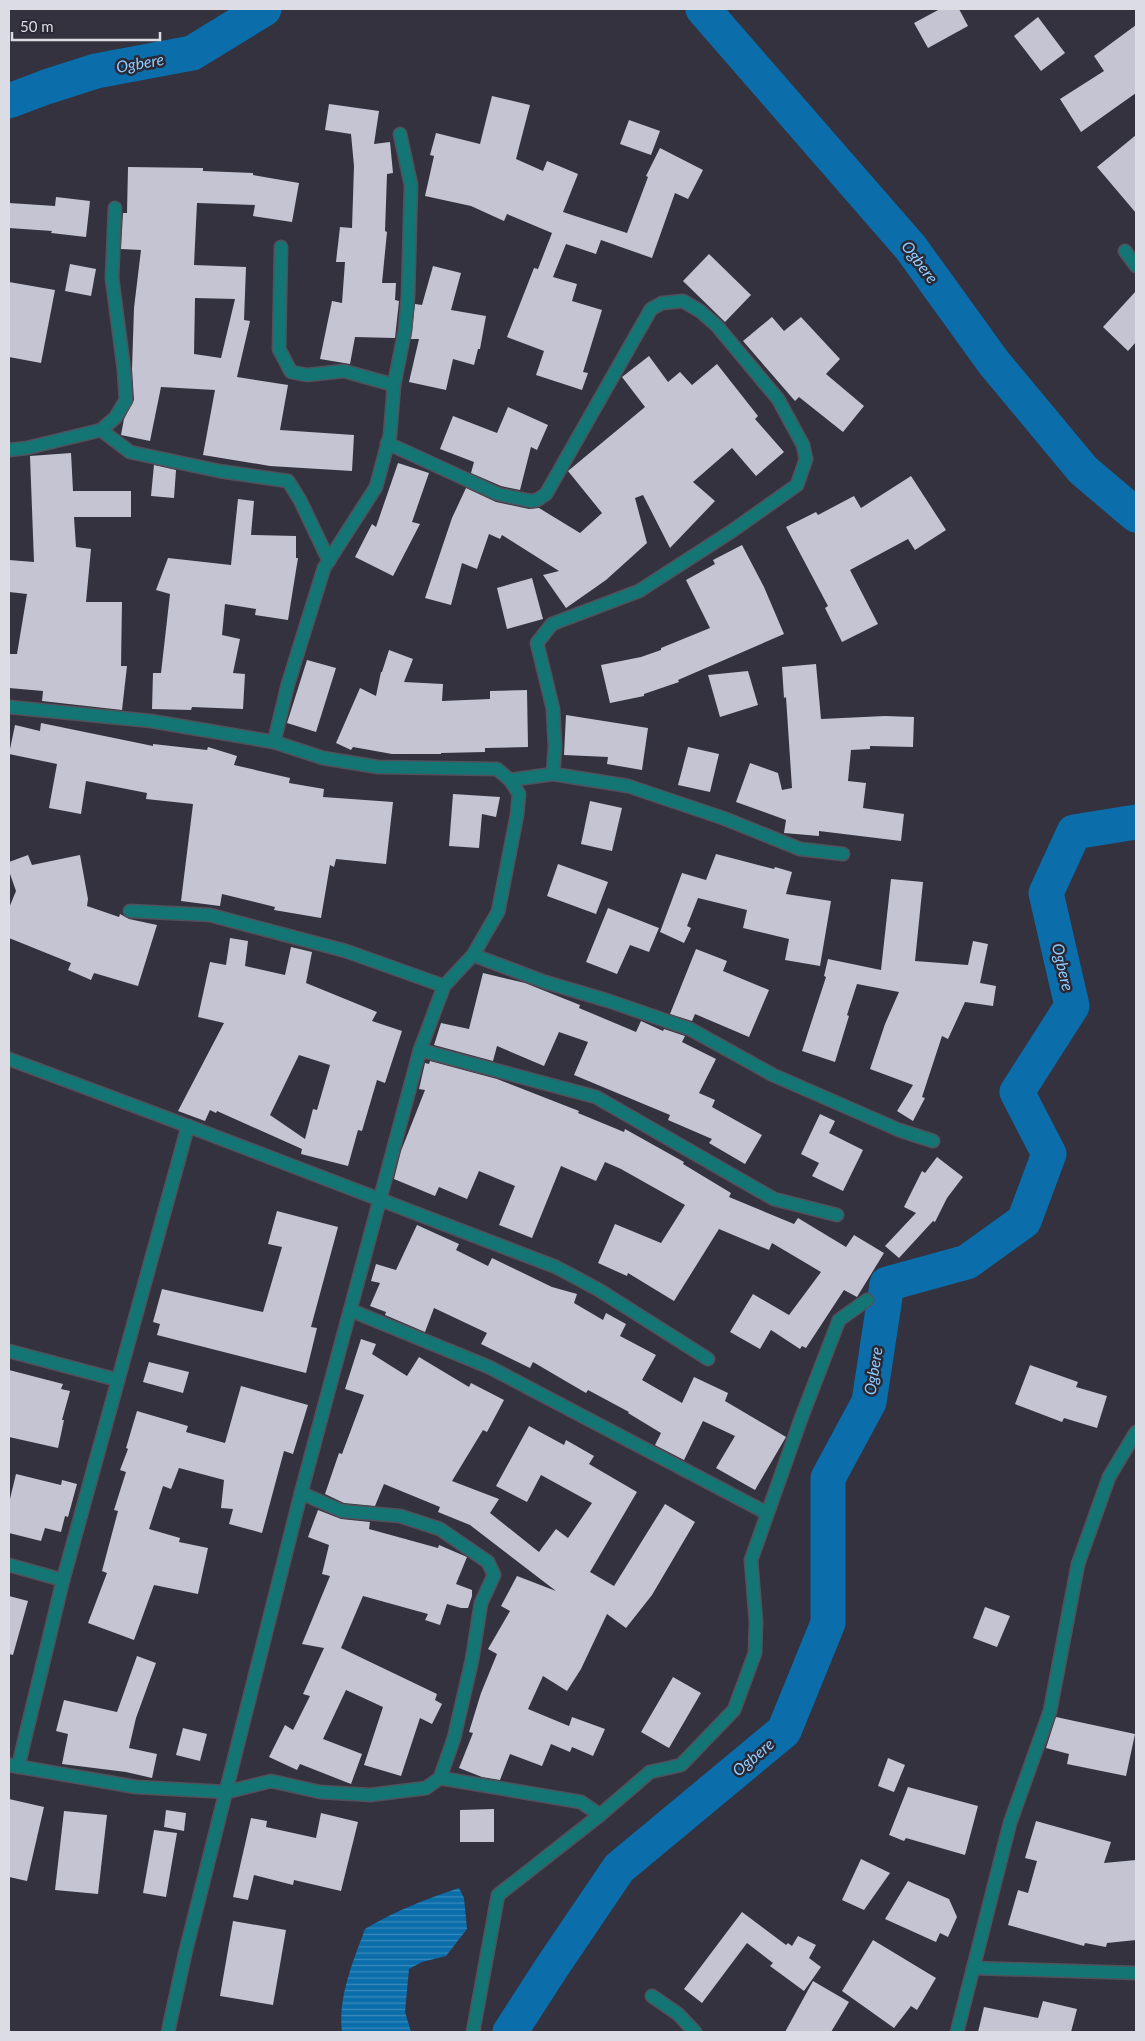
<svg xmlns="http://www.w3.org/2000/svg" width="1145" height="2041" font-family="Lato,sans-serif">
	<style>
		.water { fill: url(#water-rules) }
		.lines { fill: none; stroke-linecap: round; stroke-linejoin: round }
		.river { stroke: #0b6eab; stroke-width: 35 }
		.building { fill: #c4c4d3; fill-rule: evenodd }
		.minor-casing { stroke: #51515c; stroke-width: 15 }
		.minor { stroke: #147674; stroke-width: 12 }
		.labels { text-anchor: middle; stroke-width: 5; stroke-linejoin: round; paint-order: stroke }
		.water-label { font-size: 16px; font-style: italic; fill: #90ccfd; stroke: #292834 }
	</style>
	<defs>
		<pattern id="water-rules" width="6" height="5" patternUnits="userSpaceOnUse" patternTransform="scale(1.25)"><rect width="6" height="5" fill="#0b6eab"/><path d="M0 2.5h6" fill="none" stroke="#3a89ba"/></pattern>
	</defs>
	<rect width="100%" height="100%" fill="#33323e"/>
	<path class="water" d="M459,1888L464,1898L467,1929L446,1956L422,1962L409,1969L405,2012L411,2032H342C338,1996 353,1962 365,1929C395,1911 426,1899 459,1888Z"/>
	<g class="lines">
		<g class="river">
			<polyline points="703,9 911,248 994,363 1083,470 1136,515"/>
			<polyline points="9,101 46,87 96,71 192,53 264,9"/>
			<polyline points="510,2032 552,1967 619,1868 784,1731 828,1623 828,1478 869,1402 887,1284 967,1262 1024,1221 1049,1154 1017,1092 1072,1006 1046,893 1074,832 1136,822"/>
		</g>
	</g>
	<g class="building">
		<polygon points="940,9 959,9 968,26 928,48 914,23"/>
		<polygon points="1038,17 1065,53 1041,71 1014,36"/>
		<polygon points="1136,25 1136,93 1081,132 1060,99 1104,71 1094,56"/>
		<polygon points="492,96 530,105 516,159 543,171 547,161 578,174 563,212 627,233 648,177 646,176 660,148 703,170 688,199 675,193 652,258 601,240 596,254 566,244 553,277 577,284 572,301 602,310 583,372 588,373 582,390 536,375 544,351 507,337 534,268 538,269 552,233 507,214 504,221 471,206 425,196 434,156 430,155 436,133 480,144"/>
		<polygon points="329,104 379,111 374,144 390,142 393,173 387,174 385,231 387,232 382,283 396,283 395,300 399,301 395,338 355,337 350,364 320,359 332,301 342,303 345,262 336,262 340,227 352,228 354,166 351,134 325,130"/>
		<polygon points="629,120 660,131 651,155 620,144"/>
		<polygon points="1136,135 1136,213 1097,167"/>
		<path d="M128,167L203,168V171L253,173V175L299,183L292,222L253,216L255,205L197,203L194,265L246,267L244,320L250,321L237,377L288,385L280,430L354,435L352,471L270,466L203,455L215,390L161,387L150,441L121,435L124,419L134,400L132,369L134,308L141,250L121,249L123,213H127ZM195,298L235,299L221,358L194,354Z"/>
		<polygon points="56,197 90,201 86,237 51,233 52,231 9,228 9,203 55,206"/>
		<polygon points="709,254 751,295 725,322 683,281"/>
		<polygon points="70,264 96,269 91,296 65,291"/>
		<polygon points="433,266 461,273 451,310 486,316 480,349 478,349 474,365 453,359 446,390 409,382 419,339 411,339 415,304 422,305"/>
		<polygon points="9,282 55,290 41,363 9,357"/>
		<polygon points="1136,291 1136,342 1128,351 1103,327"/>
		<polygon points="772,317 784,331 801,317 840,359 826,374 864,406 843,432 799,397 795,401 743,341"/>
		<polygon points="649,356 668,382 680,372 692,385 717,364 758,416 755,419 784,452 756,476 732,448 693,482 715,501 670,548 643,495 635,498 647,543 606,580 566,608 543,575 559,571 502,535 500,539 489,534 477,569 462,563 451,605 425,598 452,518 466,488 496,502 529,509 539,508 580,533 602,513 568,471 645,407 622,377"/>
		<polygon points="508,407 548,425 537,450 531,447 520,490 501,486 471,473 474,462 440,449 453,416 497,433"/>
		<polygon points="71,453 73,491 131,491 131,517 74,517 76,547 91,549 86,602 122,602 121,666 127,666 122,710 42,701 43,691 9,688 9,654 17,654 27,594 9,592 9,560 34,562 30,456"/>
		<polygon points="398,463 429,473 412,522 420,524 393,576 355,557 372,524 376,527"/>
		<polygon points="154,465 176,470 174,498 151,496"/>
		<polygon points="911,476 946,530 915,550 908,539 850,570 878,624 842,642 825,608 828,606 786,527 816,512 818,515 854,496 861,508"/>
		<polygon points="238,499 254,501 251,535 296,536 296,558 298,558 288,620 255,615 256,609 225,604 222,635 240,639 233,673 245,674 243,709 192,707 191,710 152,709 153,673 161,673 170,594 156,590 168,558 231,565"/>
		<polygon points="742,545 764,587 784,634 678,680 679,682 644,694 644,696 610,703 601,665 641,657 661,650 661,648 710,628 686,580 715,564 713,560"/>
		<polygon points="532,578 543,619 507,629 497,588"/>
		<polygon points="389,650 413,659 404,682 443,684 442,701 490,699 490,691 527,690 528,747 485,748 485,752 441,753 441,754 392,754 353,747 351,750 336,743 360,688 376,696 381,672 382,672"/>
		<polygon points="307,660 336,668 316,732 287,723"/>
		<polygon points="816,664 821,719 885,716 914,717 913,747 870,746 870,749 851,750 848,781 866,783 863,808 904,814 901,841 819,831 819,836 784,833 786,820 736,802 750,763 778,773 782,790 792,788 786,697 784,698 782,667"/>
		<polygon points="748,671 758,705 720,717 708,675"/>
		<polygon points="566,715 648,728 642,770 607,764 608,757 564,755"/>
		<polygon points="41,723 153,746 153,744 207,750 208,747 237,756 234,765 290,778 289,783 324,789 323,797 393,802 386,864 336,859 334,867 330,865 321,918 274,910 275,907 222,894 220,906 181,901 193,804 146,799 147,793 86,781 81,814 49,808 57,764 9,754 15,725 40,731"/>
		<polygon points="688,747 719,754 710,792 678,785"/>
		<polygon points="453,794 500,797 496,817 482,814 479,848 449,846"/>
		<polygon points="590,801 622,808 612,851 581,844"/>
		<polygon points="716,854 774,869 775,867 792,872 786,894 831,901 820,966 785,960 789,939 743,928 747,910 698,898 687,926 691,928 684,943 660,932 682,873 706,880"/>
		<polygon points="28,855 32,865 80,855 88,899 87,906 119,917 120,914 129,919 157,925 138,986 94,973 91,980 68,970 71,963 9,938 9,908 16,891 9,871 9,862"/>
		<polygon points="558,864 608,882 596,914 547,896"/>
		<polygon points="891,879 923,882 915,961 968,965 973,941 988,944 980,983 996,986 993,1006 965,1002 948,1039 942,1036 922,1097 925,1098 913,1121 897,1111 913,1085 870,1069 885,1024 899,992 857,984 847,1015 849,1016 835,1062 802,1051 826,977 824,976 828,959 881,970"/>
		<polygon points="608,908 659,928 649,952 630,945 617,974 586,962"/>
		<path d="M230,938L248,941L245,966L285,975L291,947L312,952L306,983L377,1012L372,1021L402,1031L385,1083L377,1080L362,1131L358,1130L348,1166L301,1154L302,1149L217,1111L216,1113L210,1110L205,1121L178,1111L224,1023L198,1017L210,962L226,965ZM299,1055L330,1065L317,1110L313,1109L305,1139L270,1115Z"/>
		<polygon points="696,949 727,961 723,971 769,990 749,1037 695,1014 692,1021 670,1014"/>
		<polygon points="483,973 525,983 580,1005 579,1008 636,1032 641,1021 663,1031 664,1029 685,1036 682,1042 716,1059 699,1093 715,1100 712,1107 762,1135 745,1164 709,1143 712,1139 668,1120 670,1115 574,1075 588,1042 559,1032 544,1066 497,1046 493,1061 434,1045 441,1023 469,1029"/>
		<polygon points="430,1061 497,1079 579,1111 578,1113 624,1132 625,1129 684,1162 683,1164 731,1193 729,1197 794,1224 798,1218 846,1247 854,1235 884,1253 857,1297 844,1290 806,1348 802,1346 800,1349 771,1330 760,1349 730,1332 753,1294 789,1315 821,1272 772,1243 769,1250 719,1229 674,1301 628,1273 627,1276 598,1263 615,1224 661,1243 685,1205 621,1169 605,1162 596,1181 561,1166 532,1238 499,1225 515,1186 479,1171 467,1199 439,1187 435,1196 394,1179 401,1151 425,1090 419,1089 425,1063 429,1064"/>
		<polygon points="820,1114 835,1121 829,1133 863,1150 843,1191 812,1176 819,1163 801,1154"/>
		<polygon points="937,1157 963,1177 947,1198 935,1222 933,1221 899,1258 885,1246 916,1213 904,1207 922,1171 925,1173"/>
		<polygon points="277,1211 338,1227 311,1327 317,1328 306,1373 157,1335 160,1324 153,1322 162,1289 263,1312 282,1247 268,1244"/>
		<polygon points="417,1225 459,1244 456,1250 488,1266 492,1258 552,1287 577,1294 574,1303 603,1320 606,1313 626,1324 620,1336 656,1355 642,1380 682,1403 694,1377 728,1393 725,1401 786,1437 755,1490 716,1468 735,1436 703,1421 684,1460 655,1445 661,1433 628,1413 629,1412 588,1390 586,1393 533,1362 530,1368 481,1344 487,1333 434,1308 425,1332 385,1315 386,1312 370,1306 380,1283 371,1281 376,1264 396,1270"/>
		<polygon points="361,1339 376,1344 372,1354 407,1376 419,1357 469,1387 471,1383 504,1400 487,1432 483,1430 452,1481 499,1499 490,1513 539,1552 556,1529 568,1538 592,1503 541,1475 527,1502 496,1486 529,1426 564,1445 566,1440 594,1456 589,1464 637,1492 590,1572 614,1586 665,1504 695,1522 652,1595 626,1628 607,1614 581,1669 567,1691 543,1676 528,1709 569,1726 572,1717 605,1729 593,1756 572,1747 570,1752 551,1744 542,1766 510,1754 500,1780 482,1777 459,1768 473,1733 469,1732 481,1693 497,1654 488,1649 510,1611 501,1606 517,1576 556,1591 470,1525 438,1512 440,1507 384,1484 375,1506 344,1503 325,1494 339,1453 342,1454 364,1395 345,1389"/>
		<polygon points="149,1362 189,1372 183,1393 143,1382"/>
		<polygon points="1030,1365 1078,1382 1076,1387 1107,1396 1097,1428 1064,1418 1062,1422 1015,1404"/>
		<polygon points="9,1370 63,1384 61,1389 70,1391 62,1420 64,1420 58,1448 9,1437"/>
		<polygon points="241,1386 308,1405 293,1454 284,1451 262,1533 229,1524 233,1509 221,1508 224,1480 179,1468 171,1489 163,1486 149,1529 180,1538 179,1542 208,1548 198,1594 154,1585 134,1640 88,1623 107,1573 102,1571 118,1511 114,1510 126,1472 120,1470 128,1449 126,1448 137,1411 188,1426 186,1432 225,1443"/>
		<polygon points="16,1474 61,1485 62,1480 77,1484 68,1517 65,1516 61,1532 45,1528 41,1541 9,1533 9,1503"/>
		<polygon points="318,1510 341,1519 370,1522 369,1529 438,1548 439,1545 467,1557 456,1584 472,1590 472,1596 468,1608 461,1608 447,1604 440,1625 425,1620 428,1614 363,1596 341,1648 437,1694 435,1700 442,1704 432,1724 420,1718 401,1776 364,1765 383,1707 346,1690 323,1739 362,1754 351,1784 300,1764 297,1770 269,1757 285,1725 293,1730 310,1696 303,1694 324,1648 302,1644 330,1576 322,1574 329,1545 308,1537"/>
		<polygon points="9,1596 28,1601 13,1655 9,1654"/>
		<polygon points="985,1607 1010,1616 997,1647 973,1638"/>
		<polygon points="137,1656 156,1663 136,1718 129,1748 157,1754 152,1778 126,1772 62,1764 68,1734 56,1731 64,1700 117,1712"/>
		<polygon points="673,1677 701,1693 669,1748 641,1732"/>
		<polygon points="1056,1717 1135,1734 1126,1776 1067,1764 1069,1754 1046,1748"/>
		<polygon points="183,1728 207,1734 200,1761 176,1755"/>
		<polygon points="888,1758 905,1765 894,1792 878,1786"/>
		<polygon points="908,1787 978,1806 965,1855 906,1838 904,1841 889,1835"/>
		<polygon points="9,1799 44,1807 27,1881 9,1877"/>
		<polygon points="494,1809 494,1842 460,1842 460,1810"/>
		<polygon points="166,1810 186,1813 184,1831 164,1827"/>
		<polygon points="64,1811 107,1815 98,1894 55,1890"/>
		<polygon points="321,1813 358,1822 341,1891 294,1880 293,1885 254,1875 248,1900 233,1897 251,1818 267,1821 266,1827 316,1838"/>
		<polygon points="1036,1821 1111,1842 1104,1863 1136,1860 1136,1940 1107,1943 1106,1947 1085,1943 1084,1946 1008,1925 1018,1890 1028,1893 1037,1861 1025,1858"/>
		<polygon points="154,1830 177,1833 166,1897 143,1893"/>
		<polygon points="861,1859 890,1873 864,1910 842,1900"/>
		<polygon points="908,1881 949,1899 957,1917 948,1937 940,1933 936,1942 885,1919"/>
		<polygon points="742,1912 786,1945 788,1943 792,1946 798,1936 816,1945 809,1958 821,1967 804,1991 770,1966 773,1963 747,1943 702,2003 684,1989"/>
		<polygon points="233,1921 286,1930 273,2005 220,1996"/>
		<polygon points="873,1940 936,1978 917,2010 911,2006 894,2028 842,1991"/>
		<polygon points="813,1981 849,2002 831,2032 785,2032"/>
		<polygon points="1043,2001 1077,2009 1071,2032 978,2032 984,2007 1038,2018"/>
	</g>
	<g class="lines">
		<g class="minor-casing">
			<g id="minor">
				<polyline points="281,247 279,349 291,372 307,375 344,371 394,385"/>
				<polyline points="1125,251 1136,266"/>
				<polyline points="101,430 130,452 219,471 288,481 300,500 329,561"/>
				<polyline points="387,443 498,494 531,501 537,500 546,494 651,309 662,303 683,301 700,311 717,326 778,399 803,445 806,459 797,485 732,531 639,591 552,624 537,643 553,709 555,747 553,774"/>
				<polyline points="9,450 27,448 101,430 115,418 126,400 124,370 112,278 115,208"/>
				<polyline points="9,707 151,721 274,742 323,758 378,767 497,769 510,780 519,794 517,815 498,912 473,955 444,986 420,1050 301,1493 185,1954 168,2032"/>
				<polyline points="274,742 288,684 324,568 376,487 390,435 394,385 405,330 408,296 411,185 400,134"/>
				<polyline points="510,780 553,774 628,786 723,818 800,849 843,854"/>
				<polyline points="130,911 210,915 346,951 444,986"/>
				<polyline points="473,955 545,982 609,1001 690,1029 773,1075 899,1130 933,1141"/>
				<polyline points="420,1050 596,1097 774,1199 837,1215"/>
				<polyline points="9,1059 188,1126 556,1267 599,1290 708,1359"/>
				<polyline points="350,1310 489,1367 767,1513"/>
				<polyline points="9,1351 118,1380"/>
				<polyline points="9,1565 63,1580"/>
				<polyline points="9,1765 136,1787 227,1792 271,1781 320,1792 370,1795 426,1788 440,1778 454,1738 472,1660 481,1603 494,1575 488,1562 440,1529 400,1516 342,1511 301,1493"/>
				<polyline points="18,1767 63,1580 188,1126"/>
				<polyline points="440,1778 581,1802 600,1815"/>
				<polyline points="973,1968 1136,1973"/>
				<polyline points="652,1996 678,2014 695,2032"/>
				<polyline points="473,2032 498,1895 600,1815 650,1772 681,1765 734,1710 755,1653 756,1622 751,1560 802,1416 839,1320 867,1300"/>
				<polyline points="957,2032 1010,1823 1050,1711 1078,1564 1109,1477 1136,1432"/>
			</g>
		</g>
		<use href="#minor" class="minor"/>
	</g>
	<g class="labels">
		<g class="water-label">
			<text transform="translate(140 63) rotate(-10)" y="6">Ogbere</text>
			<text transform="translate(920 262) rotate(53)" y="6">Ogbere</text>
			<text transform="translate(1063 967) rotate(77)" y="6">Ogbere</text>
			<text transform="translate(873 1371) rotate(-81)" y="6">Ogbere</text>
			<text transform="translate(753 1757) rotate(-40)" y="6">Ogbere</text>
		</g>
	</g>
	<rect width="1145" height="2041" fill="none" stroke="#dcdce4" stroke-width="20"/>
	<path d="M12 32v8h148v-8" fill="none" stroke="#dcdce4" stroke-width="2.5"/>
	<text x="20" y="32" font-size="15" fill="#dcdce4" stroke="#292834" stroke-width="4" paint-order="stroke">50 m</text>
</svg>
